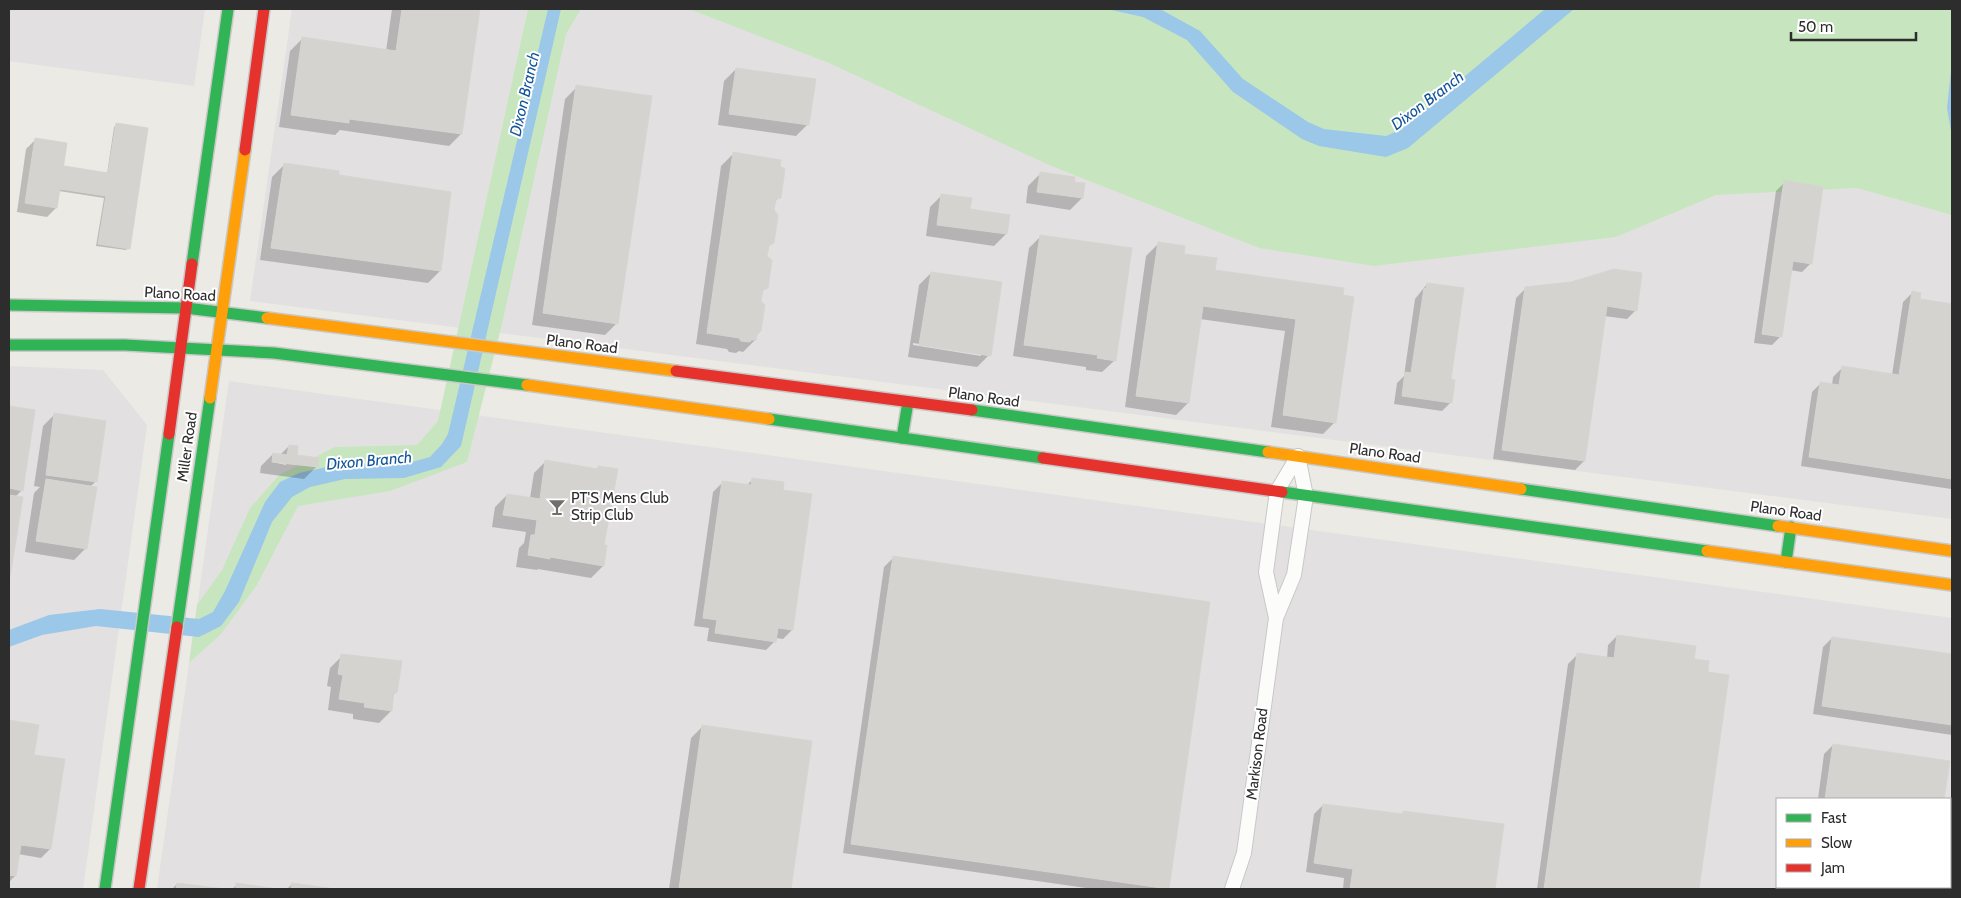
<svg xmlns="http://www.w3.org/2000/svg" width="1961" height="898" font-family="Cabin,sans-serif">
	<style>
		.industrial { fill: #e3e0e2; fill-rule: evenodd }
		.green { fill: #c7e6bf }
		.water { fill: #9bc7e9 }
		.shadow { fill: #0003; fill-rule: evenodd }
		.building { fill: #d4d3cf; stroke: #d6d5d0 }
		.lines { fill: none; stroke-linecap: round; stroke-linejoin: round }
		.street-casing { stroke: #c9c8c8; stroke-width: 16 }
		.fast-casing { stroke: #c9c8c8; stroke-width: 14 }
		.slow-casing { stroke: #c9c8c8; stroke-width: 14 }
		.jam-casing { stroke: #c9c8c8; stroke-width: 14 }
		.street { stroke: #fcfcfb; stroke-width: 14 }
		.fast { stroke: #30b455; stroke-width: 11 }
		.slow { stroke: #ff9f0a; stroke-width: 11 }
		.jam { stroke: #e5322d; stroke-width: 11 }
		.labels { text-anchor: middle; stroke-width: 4; stroke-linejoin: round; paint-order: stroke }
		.street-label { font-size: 15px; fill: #2d2d2d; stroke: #fff }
		.poi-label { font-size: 15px; fill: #2d2d2d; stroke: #fff; text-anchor: start }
		.water-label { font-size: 16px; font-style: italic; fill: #13549b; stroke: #fff }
	</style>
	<rect width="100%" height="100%" fill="#ebeae4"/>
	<g class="industrial">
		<polygon points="9,9 205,9 194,86 9,61"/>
		<polygon points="292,9 1952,9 1952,519 250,301"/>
		<polygon points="9,366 103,370 147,425 83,889 9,889"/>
		<path d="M229,381L1952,618V889H157ZM1777,799H1950V887H1777Z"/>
	</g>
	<g class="green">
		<polygon points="528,9 581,9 566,34 502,324 467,462 390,491 298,506 257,585 221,634 189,663 197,605 222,570 250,508 279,475 335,447 417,445 438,421"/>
		<polygon points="689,9 1952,9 1952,215 1857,188 1716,195 1616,237 1374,266 1259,248 1049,165 829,63"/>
	</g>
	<g class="water">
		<polygon points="548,9 561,9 461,446 441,467 404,478 345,479 310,487 292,497 272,522 239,602 221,626 199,637 96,626 42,635 9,647 9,630 49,615 100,609 199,619 213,612 225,591 265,502 280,482 299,473 341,464 405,464 430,457 442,444 448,434"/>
		<polygon points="1107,9 1160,9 1200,31 1243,79 1308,122 1324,129 1386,136 1402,129 1545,9 1574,9 1408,148 1386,157 1319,146 1302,139 1233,92 1187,40 1143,17"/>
		<polygon points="1952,62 1952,137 1947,108"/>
	</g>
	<g class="shadow">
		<polygon points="392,9 478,9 461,134 449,146 340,130 335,135 279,127 290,51 302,39 386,51"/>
		<polygon points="736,69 808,124 796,136 718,125 724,81"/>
		<polygon points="577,87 617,323 605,335 532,325 565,99"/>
		<polygon points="116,125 129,248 126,250 96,246 104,198 59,191 56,208 47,217 17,212 26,149 35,140 62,170 64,167 107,174 114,127"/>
		<polygon points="733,154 779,197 774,203 766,257 766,287 761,293 755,340 743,352 739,351 736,353 729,352 727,349 696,344 721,166"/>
		<polygon points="284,165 337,177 440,271 428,283 260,260 272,177"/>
		<polygon points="1040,174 1073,183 1082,198 1070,210 1026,203 1028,186"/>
		<polygon points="1785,182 1811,263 1802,272 1790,270 1781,336 1772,345 1754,343 1776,191"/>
		<polygon points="942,195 969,210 1006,234 994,246 926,236 930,207"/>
		<polygon points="1041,236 1115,360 1102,372 1086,370 1086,367 1013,356 1029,248"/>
		<polygon points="1158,244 1214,271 1342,296 1335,422 1323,434 1271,427 1285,331 1200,319 1188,403 1176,415 1125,407 1146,256"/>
		<path d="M931,273L989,355L977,367L908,357L919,285ZM913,343L981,353V356L913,345Z"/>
		<polygon points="1427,284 1449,380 1451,402 1442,411 1394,404 1397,383 1404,376 1415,299"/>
		<polygon points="1571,284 1636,310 1627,319 1604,316 1584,461 1575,470 1493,459 1516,298 1525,289"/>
		<polygon points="1912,293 1918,301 1952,306 1952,487 1951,489 1801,466 1812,392 1821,383 1832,385 1833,377 1842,368 1892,375 1903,302"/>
		<polygon points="9,408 34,412 22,490 15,497 9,577"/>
		<polygon points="55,414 96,481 89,488 86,548 74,560 25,552 34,493 40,487 34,486 43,426"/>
		<path d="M289,446L295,457L316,467L304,479L260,473L261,466L273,454L280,455ZM279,461L286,462V465L277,463Z"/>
		<polygon points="546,461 596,470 598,468 603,566 591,578 538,569 537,570 516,567 519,548 524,543 526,532 492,527 495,507 507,495 530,498 534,473"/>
		<polygon points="753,479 781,491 810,495 792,630 783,639 776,638 775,641 766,650 707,641 709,628 694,626 713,492 722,483 746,486"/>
		<polygon points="893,558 1209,603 1167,889 1093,889 843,853 884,567"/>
		<polygon points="1617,636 1693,660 1706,673 1728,676 1697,889 1537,889 1568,664 1577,655 1607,659 1608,645"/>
		<polygon points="1832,638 1952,656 1952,735 1813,714 1823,647"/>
		<polygon points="342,656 396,692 393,695 391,711 379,723 353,719 353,714 328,710 331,687 327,686 330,668"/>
		<polygon points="9,722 37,726 33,756 50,849 41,858 18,854 15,876 9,882"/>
		<polygon points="703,726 811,742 790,889 669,889 691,738"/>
		<polygon points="1833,745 1949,762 1943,799 1818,799 1824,754"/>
		<polygon points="1323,805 1401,815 1404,812 1502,825 1493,889 1343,889 1344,878 1306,872 1314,814"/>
		<polygon points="177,884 216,889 172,889"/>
		<polygon points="292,884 326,889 287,889"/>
		<polygon points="237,885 269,889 232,889"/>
		<rect x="1801" y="887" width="98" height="2"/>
	</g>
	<g class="building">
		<polygon points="402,9 480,9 462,134 349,119 349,123 291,115 302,37 396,51"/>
		<polygon points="736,68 816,79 809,125 729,114"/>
		<polygon points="576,85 652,96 618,324 543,313"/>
		<polygon points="116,123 148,128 130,249 98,244 106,196 60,189 64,166 108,173"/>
		<polygon points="35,138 67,143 57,208 25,203"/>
		<polygon points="733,152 781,160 780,166 785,169 781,198 776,199 774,210 778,215 774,243 769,246 767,256 772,260 768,288 763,290 761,301 765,305 761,331 757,335 756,340 751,340 750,342 741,341 739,338 707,333"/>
		<polygon points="284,163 339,171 339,175 451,192 441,271 271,248"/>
		<polygon points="1040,172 1075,177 1074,182 1085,183 1083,198 1037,192"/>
		<polygon points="1784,180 1823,187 1812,264 1793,261 1782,337 1762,334"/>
		<polygon points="941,194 972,198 970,209 1010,215 1007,234 937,225"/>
		<polygon points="1040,235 1132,248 1116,361 1097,358 1098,355 1024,345"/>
		<polygon points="1158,242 1185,246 1184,254 1217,258 1215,270 1344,288 1343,295 1354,297 1336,423 1283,415 1296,319 1203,306 1189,403 1136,396"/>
		<polygon points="1614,269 1642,273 1637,311 1607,306 1585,461 1502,450 1525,287 1571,282"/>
		<polygon points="931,272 1002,282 991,356 919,345"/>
		<polygon points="1427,283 1464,288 1451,379 1455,380 1452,403 1402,396 1405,372 1411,373 1424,288 1426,289"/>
		<polygon points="1912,291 1921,293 1920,299 1952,304 1952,479 1809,457 1820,382 1839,385 1842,366 1899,375"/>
		<polygon points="9,406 35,410 23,491 9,488"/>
		<polygon points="54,413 106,421 97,482 46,475"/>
		<polygon points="289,445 298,446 297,455 319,458 318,467 272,462 273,453 287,455"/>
		<polygon points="545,460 598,469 598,466 618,469 604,545 607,545 604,566 550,557 550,559 528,555 531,535 535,535 537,520 503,515 507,494 540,499"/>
		<polygon points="752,478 784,482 783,490 812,494 793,630 778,628 776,642 715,633 717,620 703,618 722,481 751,485"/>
		<polygon points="46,479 97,487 87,549 36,541"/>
		<polygon points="9,495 23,497 10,577 9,577"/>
		<polygon points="893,556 1210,602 1169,889 851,844"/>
		<polygon points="1617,635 1696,646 1694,659 1709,661 1708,672 1729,675 1699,889 1544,889 1577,653 1614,658"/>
		<polygon points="1832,637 1952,654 1952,725 1822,706"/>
		<polygon points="341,654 402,661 397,693 394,692 392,711 364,707 365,703 339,699 343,675 338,674"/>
		<polygon points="9,720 39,725 34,755 65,759 51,849 21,845 16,876 9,875"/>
		<polygon points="702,725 812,741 791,889 679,889"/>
		<polygon points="1833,744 1950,761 1944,799 1825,799"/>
		<polygon points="1323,804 1403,814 1403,811 1504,824 1495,889 1350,889 1353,869 1314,863"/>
		<polygon points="177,883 225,889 176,889"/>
		<polygon points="236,883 278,889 236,889"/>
		<polygon points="292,883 335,889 291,889"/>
		<polygon points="1808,887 1901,887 1900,889 1808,889"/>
	</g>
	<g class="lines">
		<g class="street-casing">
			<g id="street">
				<polyline points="1276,618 1266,572 1277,491 1298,456"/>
				<polyline points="1232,889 1244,853 1276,618 1294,575 1306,496 1298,456"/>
			</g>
		</g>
		<g class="fast-casing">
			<g id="fast">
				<polyline points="192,264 228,9"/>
				<polyline points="9,305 186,308 267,318"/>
				<polyline points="9,345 125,345 274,353 527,385"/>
				<polyline points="972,410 1268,452"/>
				<polyline points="769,419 1043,458"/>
				<polyline points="902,438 908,402"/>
				<polyline points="1521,489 1778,526"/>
				<polyline points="1282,492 1707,551"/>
				<polyline points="1786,562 1791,527"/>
				<polyline points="177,627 210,398"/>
				<polyline points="105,889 169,434"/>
			</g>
		</g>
		<g class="slow-casing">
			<g id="slow">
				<polyline points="267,318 676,371"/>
				<polyline points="527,385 769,419"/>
				<polyline points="210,398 245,150"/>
				<polyline points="1268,452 1521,489"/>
				<polyline points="1778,526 1952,551"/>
				<polyline points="1707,551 1952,585"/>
			</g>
		</g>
		<g class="jam-casing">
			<g id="jam">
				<polyline points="245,150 264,9"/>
				<polyline points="676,371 972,410"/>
				<polyline points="169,434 192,264"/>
				<polyline points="1043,458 1282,492"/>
				<polyline points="139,889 177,627"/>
			</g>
		</g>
		<use href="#street" class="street"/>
		<use href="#fast" class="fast"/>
		<use href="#slow" class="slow"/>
		<use href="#jam" class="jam"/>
	</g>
	<defs>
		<g id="bar-bare" transform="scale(1.35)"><path d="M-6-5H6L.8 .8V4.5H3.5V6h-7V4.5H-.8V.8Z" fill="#706f6d" stroke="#fff" stroke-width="2.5" paint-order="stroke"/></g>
	</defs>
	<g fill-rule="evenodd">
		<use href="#bar-bare" x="557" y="507"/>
	</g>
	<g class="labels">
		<g class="street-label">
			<text transform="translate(180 294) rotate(3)" y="5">Plano Road</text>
			<text transform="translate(582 344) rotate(7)" y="5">Plano Road</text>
			<text transform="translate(984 397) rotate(8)" y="5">Plano Road</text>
			<text transform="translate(187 447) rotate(-82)" y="5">Miller Road</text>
			<text transform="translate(1385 453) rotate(8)" y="5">Plano Road</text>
			<text transform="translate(1786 511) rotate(8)" y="5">Plano Road</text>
			<text transform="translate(1257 754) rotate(-83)" y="5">Markison Road</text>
		</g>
		<g class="poi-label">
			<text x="571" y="503">PT'S Mens Club<tspan x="571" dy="17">Strip Club</tspan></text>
		</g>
		<g class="water-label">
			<text transform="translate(524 94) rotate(-77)" y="6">Dixon Branch</text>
			<text transform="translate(1427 100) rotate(-37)" y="6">Dixon Branch</text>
			<text transform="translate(369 460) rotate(-5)" y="6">Dixon Branch</text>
		</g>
	</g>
	<rect width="1961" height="898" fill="none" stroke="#2d2d2d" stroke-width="20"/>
	<rect x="1776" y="798" width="175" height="90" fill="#ffffff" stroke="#ababab"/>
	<rect x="1786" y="814" width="25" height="8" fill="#30b455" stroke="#ababab"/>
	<text x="1821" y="823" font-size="15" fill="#2d2d2d">Fast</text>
	<rect x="1786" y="839" width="25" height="8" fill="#ff9f0a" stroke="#ababab"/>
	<text x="1821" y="848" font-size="15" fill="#2d2d2d">Slow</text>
	<rect x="1786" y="864" width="25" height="8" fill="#e5322d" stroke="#ababab"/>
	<text x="1821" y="873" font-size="15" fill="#2d2d2d">Jam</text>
	<path d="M1791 32v8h125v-8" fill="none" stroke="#2d2d2d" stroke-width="2.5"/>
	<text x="1798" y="32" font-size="15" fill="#2d2d2d" stroke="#ffffff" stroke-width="4" paint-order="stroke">50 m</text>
</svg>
